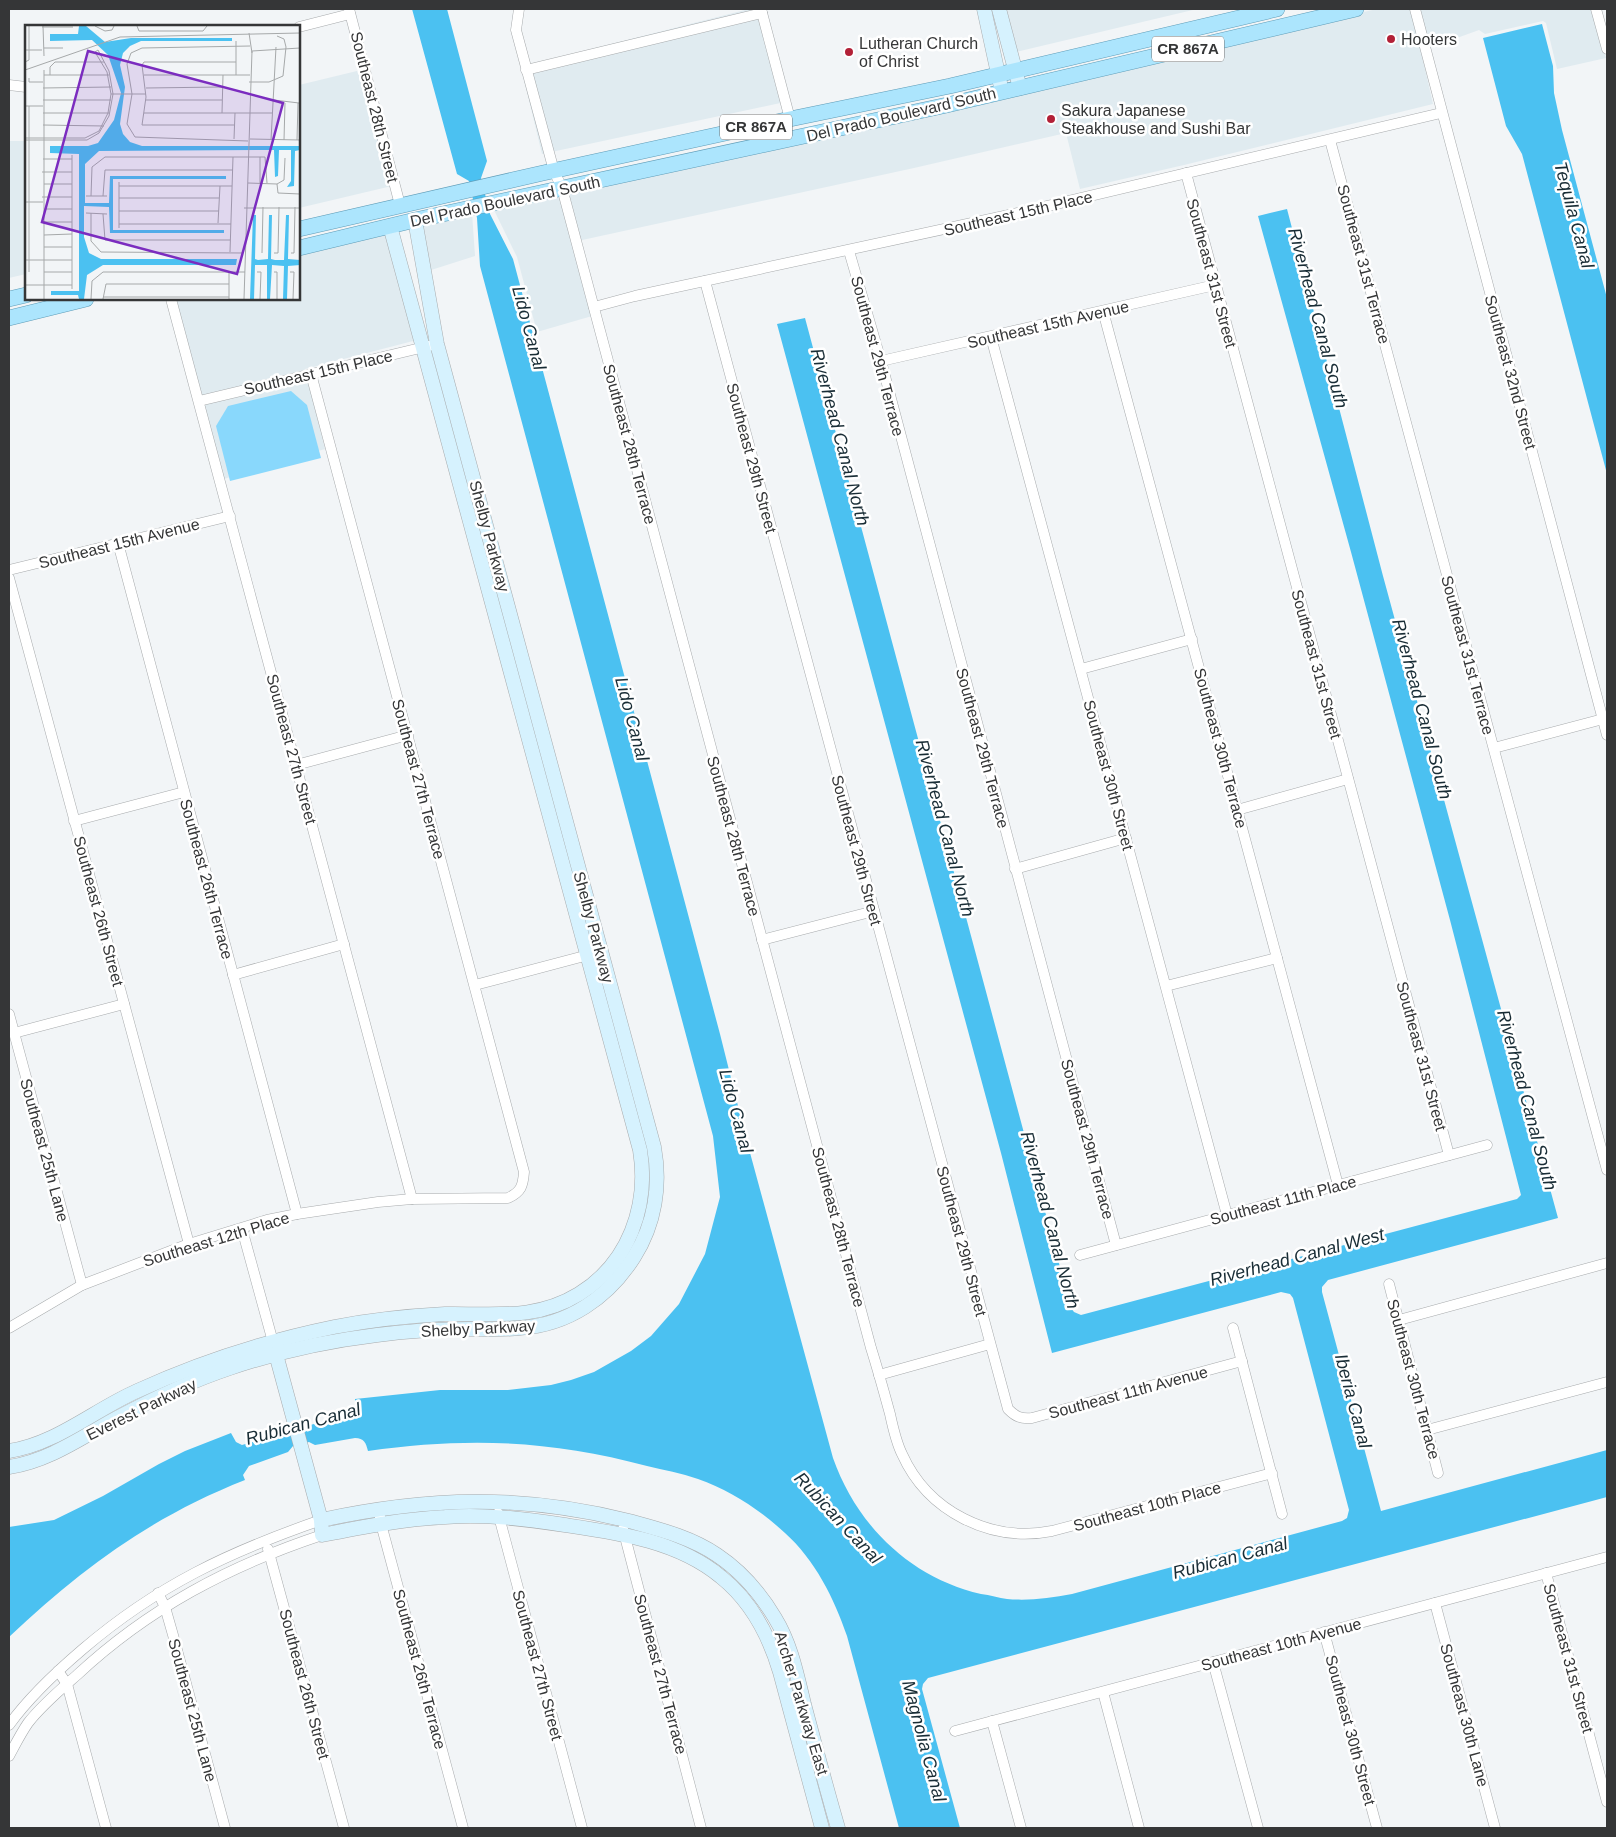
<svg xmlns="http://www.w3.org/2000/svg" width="1616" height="1837" font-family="Helvetica,sans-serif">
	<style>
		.built { fill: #e0ebf0 }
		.park { fill: #89d8fc }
		.water { fill: #4bc1f1 }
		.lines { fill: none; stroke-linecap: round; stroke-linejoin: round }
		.street-casing { stroke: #a8abad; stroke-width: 11 }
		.secondary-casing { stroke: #a8abad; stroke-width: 15 }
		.primary-casing { stroke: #5f9cb7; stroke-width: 16 }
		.street { stroke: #fff; stroke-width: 10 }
		.secondary { stroke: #d6f2fe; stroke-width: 14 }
		.primary { stroke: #ace5fd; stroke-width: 15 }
		.poi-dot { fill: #b22037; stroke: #fff; stroke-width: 2 }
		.labels { text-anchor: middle; stroke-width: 5; stroke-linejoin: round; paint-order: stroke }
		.shield { fill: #fff; stroke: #727273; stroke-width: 1 }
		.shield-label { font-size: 15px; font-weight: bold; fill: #353637 }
		.poi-label { font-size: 16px; fill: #353637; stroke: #fff; text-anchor: start }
		.street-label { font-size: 16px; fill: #353637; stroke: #fff }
		.water-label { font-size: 18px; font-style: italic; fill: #192d36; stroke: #fff }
		.inset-road { fill: none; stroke: #a6a9aa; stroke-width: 1 }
		.view { fill: #7b2cbf; fill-opacity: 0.15; stroke: #7b2cbf; stroke-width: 2.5 }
		.inset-edge { fill: none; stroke: #353637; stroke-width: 2.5 }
	</style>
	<rect width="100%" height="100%" fill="#f2f5f7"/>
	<g class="built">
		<polygon points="749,9 763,9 785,102 542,154 521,67"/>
		<polygon points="1004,9 1197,9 1016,52"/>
		<polygon points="1377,9 1607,9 1594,13 1606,58 1557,69 1546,23 1543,21 1485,34 1479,30 1421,51 1433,104 1184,165 1080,189 1066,133 914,168 573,242 599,314 537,332 517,257 493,208"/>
		<polygon points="361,70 396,185 299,208 299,85"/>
		<polygon points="9,141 26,141 26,274 9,278"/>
		<polygon points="472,213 475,256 428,271 420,225"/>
		<polygon points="387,233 417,340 305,369 325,449 217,481 169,299 299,299 299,254"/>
	</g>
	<polygon class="park" points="291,391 307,405 321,458 230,481 216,426 228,406"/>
	<g class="water">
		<path d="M412,9H447L487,161L481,178L490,214L513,259L720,1034L746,1138L833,1458C857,1526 911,1578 981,1594C990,1595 999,1598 1007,1599C1029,1601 1050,1598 1072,1594L1342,1521L1347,1518L1349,1510L1293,1298L1290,1294L1281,1292L1052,1353L1001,1153L777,324L805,318L1071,1308L1074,1312L1081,1315L1517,1199L1521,1195L1450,920L1351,552L1258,216L1287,209L1383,576L1558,1218L1328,1280L1322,1287V1292L1381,1511L1607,1450V1497L928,1678L923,1684L922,1689L960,1828H899L847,1636C834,1598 815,1560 785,1533C760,1510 730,1490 698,1479C681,1473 664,1470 647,1466C550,1440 467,1437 368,1451C366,1443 364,1438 355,1438L315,1445L309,1442L293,1446L288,1452L249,1466L243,1475L245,1480C151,1517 81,1569 9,1637V1527L54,1520L103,1496L159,1464L185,1451L231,1433L236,1442L242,1445L283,1433L290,1436L306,1431L310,1425L350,1415L355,1408V1399L440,1390H508L551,1385L571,1380L594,1372L631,1351L651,1336L679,1304L705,1254L720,1197L713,1136L480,266L477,218L469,181L457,174Z"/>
		<polygon points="1542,24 1553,66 1554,93 1562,130 1607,298 1607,474 1522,154 1506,126 1483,38"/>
	</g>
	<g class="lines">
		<g class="street-casing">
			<g id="street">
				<polyline points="349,9 400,205"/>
				<path d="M519,9L516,30L554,171L562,188L871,1348C878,1370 884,1392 890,1414C893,1428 896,1442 902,1454C928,1512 991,1543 1052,1531L1272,1473"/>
				<polyline points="761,9 790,119"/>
				<polyline points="1415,9 1607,735"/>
				<polyline points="1596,9 1607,49"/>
				<polyline points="299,27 350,14"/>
				<polyline points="526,70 762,13"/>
				<polyline points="9,85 26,87"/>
				<polyline points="1330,140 1607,1170"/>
				<polyline points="1186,173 1449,1155"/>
				<polyline points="849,251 881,361 1116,1245"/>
				<path d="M705,281L1008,1409C1016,1417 1021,1419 1032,1418L1242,1361"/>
				<polyline points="171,299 412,1199"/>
				<polyline points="594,307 635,296 1018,213 1441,113"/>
				<polyline points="1103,311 1338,1185"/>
				<polyline points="991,337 1227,1215"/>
				<polyline points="881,361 1215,285"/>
				<polyline points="199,401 437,344"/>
				<polyline points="118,543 297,1214"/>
				<polyline points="9,570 230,516"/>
				<polyline points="9,578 189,1244"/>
				<polyline points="1081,669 1192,639"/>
				<polyline points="1494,748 1603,719"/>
				<polyline points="296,765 408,735"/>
				<polyline points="1237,810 1348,779"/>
				<polyline points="74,821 184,792"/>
				<polyline points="1015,869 1126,838"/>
				<polyline points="762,940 874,911"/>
				<polyline points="233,975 344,944"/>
				<polyline points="475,985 592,954"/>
				<polyline points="1166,986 1277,958"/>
				<polyline points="9,1014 82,1285"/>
				<polyline points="14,1033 124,1004"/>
				<polyline points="242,1229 273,1342"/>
				<polyline points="1080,1255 1487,1145"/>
				<polyline points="1389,1284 1438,1473"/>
				<polyline points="1399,1320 1607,1263"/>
				<path d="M9,1328L82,1285L189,1244L267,1220L297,1214L378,1202L412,1199L508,1198C521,1192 523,1186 524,1172L311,374"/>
				<polyline points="1233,1328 1282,1514"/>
				<polyline points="879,1375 990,1344"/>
				<polyline points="1427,1430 1607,1382"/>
				<polyline points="379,1510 381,1524 463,1828"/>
				<polyline points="498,1513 582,1828"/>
				<polyline points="623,1529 701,1828"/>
				<polyline points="268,1549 344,1828"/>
				<polyline points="1546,1573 1607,1802"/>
				<polyline points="158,1593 165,1607 173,1635 225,1828"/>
				<polyline points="1435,1603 1495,1828"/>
				<polyline points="1324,1632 1377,1828"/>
				<polyline points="1213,1662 1258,1828"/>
				<polyline points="58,1671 67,1684 106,1828"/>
				<polyline points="1103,1692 1139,1828"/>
				<polyline points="992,1721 1021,1828"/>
				<path d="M9,1725C30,1696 56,1672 83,1649C158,1585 229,1552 321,1520"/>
				<polyline points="955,1731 1607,1557"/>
				<path d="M9,1756C15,1745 21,1733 28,1723C42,1705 60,1690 77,1675C149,1608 229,1566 322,1535"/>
			</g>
		</g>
		<g class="secondary-casing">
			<g id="secondary">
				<polyline points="984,9 1002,92"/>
				<polyline points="999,9 1020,88"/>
				<path d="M274,1347L321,1520L322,1535C362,1527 404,1519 445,1517C486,1514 525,1519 565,1525C619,1533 678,1541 721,1577C751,1601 769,1635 780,1672L822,1828"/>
				<path d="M9,1451C56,1444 94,1410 137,1391C200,1362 266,1341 334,1327C370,1320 408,1316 445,1314C493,1313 535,1321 579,1294C629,1263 649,1206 640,1150L390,226"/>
				<path d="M9,1467C49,1461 82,1437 117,1418C153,1399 191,1381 230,1368C277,1352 327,1341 377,1335C407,1331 438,1329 469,1329C486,1329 503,1330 520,1328C568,1325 608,1298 634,1257C655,1224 661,1185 654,1147L437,344L415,220"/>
				<path d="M321,1520C428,1497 522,1494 629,1521C658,1529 691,1537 717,1555C741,1571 760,1593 775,1618C791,1644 797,1675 804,1704C815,1745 826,1787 838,1828"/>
			</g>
		</g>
		<g class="primary-casing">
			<g id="primary">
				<polyline points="299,229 543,173 790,119 950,86 1277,9"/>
				<polyline points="299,248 415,220 947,105 1356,9"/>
				<polyline points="9,299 26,295"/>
				<polyline points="9,318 86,299"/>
			</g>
		</g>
		<use href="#street" class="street"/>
		<use href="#secondary" class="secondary"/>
		<use href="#primary" class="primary"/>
	</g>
	<g class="poi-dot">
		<circle cx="1391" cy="39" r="5"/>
		<circle cx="849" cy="52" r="5"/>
		<circle cx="1051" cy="119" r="5"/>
	</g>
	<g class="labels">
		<g class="shield">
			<rect x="1152" y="36.5" width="72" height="25" rx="4"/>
			<rect x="720" y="114.5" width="72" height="25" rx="4"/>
		</g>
		<g class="shield-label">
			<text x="1188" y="54">CR 867A</text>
			<text x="756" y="132">CR 867A</text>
		</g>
		<g class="poi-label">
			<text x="1401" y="45">Hooters</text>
			<text x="859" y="49">Lutheran Church<tspan x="859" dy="18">of Christ</tspan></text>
			<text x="1061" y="116">Sakura Japanese<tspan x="1061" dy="18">Steakhouse and Sushi Bar</tspan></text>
		</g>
		<g class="street-label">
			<text transform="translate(375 107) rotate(76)" y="6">Southeast 28th Street</text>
			<text transform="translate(901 114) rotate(-13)" y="6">Del Prado Boulevard South</text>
			<text transform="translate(505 201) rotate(-12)" y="6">Del Prado Boulevard South</text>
			<text transform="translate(1018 213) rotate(-13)" y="6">Southeast 15th Place</text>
			<text transform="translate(1364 264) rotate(75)" y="6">Southeast 31st Terrace</text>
			<text transform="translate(1212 273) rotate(75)" y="6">Southeast 31st Street</text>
			<text transform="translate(1048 324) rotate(-13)" y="6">Southeast 15th Avenue</text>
			<text transform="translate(878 356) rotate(75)" y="6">Southeast 29th Terrace</text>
			<text transform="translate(318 372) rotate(-13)" y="6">Southeast 15th Place</text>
			<text transform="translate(1511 372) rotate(75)" y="6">Southeast 32nd Street</text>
			<text transform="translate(630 444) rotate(75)" y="6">Southeast 28th Terrace</text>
			<text transform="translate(752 458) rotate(75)" y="6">Southeast 29th Street</text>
			<text transform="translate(490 536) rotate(75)" y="6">Shelby Parkway</text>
			<text transform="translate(119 543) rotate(-14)" y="6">Southeast 15th Avenue</text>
			<text transform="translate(1468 655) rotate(75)" y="6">Southeast 31st Terrace</text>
			<text transform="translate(1317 664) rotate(75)" y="6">Southeast 31st Street</text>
			<text transform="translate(983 748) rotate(75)" y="6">Southeast 29th Terrace</text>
			<text transform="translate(1221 748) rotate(75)" y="6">Southeast 30th Terrace</text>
			<text transform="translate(292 749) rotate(75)" y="6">Southeast 27th Street</text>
			<text transform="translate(1109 775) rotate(75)" y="6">Southeast 30th Street</text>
			<text transform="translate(419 779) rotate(75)" y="6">Southeast 27th Terrace</text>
			<text transform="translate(734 836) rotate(75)" y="6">Southeast 28th Terrace</text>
			<text transform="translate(857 850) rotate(75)" y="6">Southeast 29th Street</text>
			<text transform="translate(207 879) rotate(75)" y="6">Southeast 26th Terrace</text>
			<text transform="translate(99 911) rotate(75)" y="6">Southeast 26th Street</text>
			<text transform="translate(594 927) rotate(75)" y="6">Shelby Parkway</text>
			<text transform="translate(1422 1056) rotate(75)" y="6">Southeast 31st Street</text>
			<text transform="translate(1088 1139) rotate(75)" y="6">Southeast 29th Terrace</text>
			<text transform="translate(45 1150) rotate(75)" y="6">Southeast 25th Lane</text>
			<text transform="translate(1283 1200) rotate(-15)" y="6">Southeast 11th Place</text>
			<text transform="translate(839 1227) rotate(75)" y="6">Southeast 28th Terrace</text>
			<text transform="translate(216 1239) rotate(-17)" y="6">Southeast 12th Place</text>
			<text transform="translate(962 1241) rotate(75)" y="6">Southeast 29th Street</text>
			<text transform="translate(478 1328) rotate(-3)" y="6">Shelby Parkway</text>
			<text transform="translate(1414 1379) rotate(75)" y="6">Southeast 30th Terrace</text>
			<text transform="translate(1128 1392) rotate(-15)" y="6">Southeast 11th Avenue</text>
			<text transform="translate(141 1409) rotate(-26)" y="6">Everest Parkway</text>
			<text transform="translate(1147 1506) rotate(-15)" y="6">Southeast 10th Place</text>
			<text transform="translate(1281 1644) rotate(-15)" y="6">Southeast 10th Avenue</text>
			<text transform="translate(1569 1658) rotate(75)" y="6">Southeast 31st Street</text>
			<text transform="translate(538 1665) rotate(75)" y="6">Southeast 27th Street</text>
			<text transform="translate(420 1669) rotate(75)" y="6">Southeast 26th Terrace</text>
			<text transform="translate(661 1674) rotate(75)" y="6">Southeast 27th Terrace</text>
			<text transform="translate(305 1684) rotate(75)" y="6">Southeast 26th Street</text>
			<text transform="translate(802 1703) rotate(73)" y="6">Archer Parkway East</text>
			<text transform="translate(193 1710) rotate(75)" y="6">Southeast 25th Lane</text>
			<text transform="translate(1465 1715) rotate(75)" y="6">Southeast 30th Lane</text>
			<text transform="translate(1351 1730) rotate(75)" y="6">Southeast 30th Street</text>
		</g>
		<g class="water-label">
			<text transform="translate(1574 215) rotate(75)" y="6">Tequila Canal</text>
			<text transform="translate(1318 318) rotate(75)" y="6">Riverhead Canal South</text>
			<text transform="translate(529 328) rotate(75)" y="6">Lido Canal</text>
			<text transform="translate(840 437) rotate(75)" y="6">Riverhead Canal North</text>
			<text transform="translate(1422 709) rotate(75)" y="6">Riverhead Canal South</text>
			<text transform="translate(632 719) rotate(75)" y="6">Lido Canal</text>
			<text transform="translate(945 828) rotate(75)" y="6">Riverhead Canal North</text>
			<text transform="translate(1527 1100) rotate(75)" y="6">Riverhead Canal South</text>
			<text transform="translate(736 1111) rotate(75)" y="6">Lido Canal</text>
			<text transform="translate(1050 1220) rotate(75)" y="6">Riverhead Canal North</text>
			<text transform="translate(1297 1257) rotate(-15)" y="6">Riverhead Canal West</text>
			<text transform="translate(1353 1401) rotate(75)" y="6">Iberia Canal</text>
			<text transform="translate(303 1424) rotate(-15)" y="6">Rubican Canal</text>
			<text transform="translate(838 1518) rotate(47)" y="6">Rubican Canal</text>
			<text transform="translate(1230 1558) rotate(-15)" y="6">Rubican Canal</text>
			<text transform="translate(924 1741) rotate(75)" y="6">Magnolia Canal</text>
		</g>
	</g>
	<g transform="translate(25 25)">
		<rect width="275" height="275" fill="#f2f5f7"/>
		<path d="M54,1H61L80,17L106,13H207V16H116L105,21L98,28L95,40L100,62L95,99L98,109L105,117L117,121H275V125L270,126L269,161L262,162L266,156V125H254L253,151L250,152L249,125L74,126L60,139V178H84L85,151H201V154H88V205H199V208H85L84,182L59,181V212L64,228L76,234H212L211,240H78L62,250L59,274H54L53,270H26V266H54V129L25,128V121H63L73,118L89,95L96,68L83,30L67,15L25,16V9H53ZM228,190H231L230,234L233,235L243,234L244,190H247L246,234L250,235H259L261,190H264L263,234L275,235V240L263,241L262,274H258L259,241L247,240L245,274H242V240H230L229,274H225Z" fill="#4bc1f1"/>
		<path class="inset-road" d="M18,1L19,31M70,1L80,6L87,5L89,1M112,1L114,6H178L182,1M17,2H48M224,8L227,28M252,11L259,14L261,22M19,23H38M0,25H17M227,26L275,23M0,37L4,35V1M0,45L95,12L275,8M19,45V274M19,50H84M25,50V42L30,37H79M119,50H225M211,50V16M4,53V57H18M224,57H244L258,51L261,22M18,63L86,62M121,63L197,62M86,69H121M18,75H86M121,75H197M249,75L274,78M0,81H18M4,81V247M18,88H84M119,88H247M197,88L198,50M18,100L79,101M209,100H117L121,72L117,40L119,37H211M0,113H60L74,106L83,88L86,69L82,47L70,27L73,25L84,46L88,69L84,91L74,108L62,115H0M209,114L210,88M225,114L275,115M246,115L251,22M259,115L260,78M272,115L273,78M223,116L110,112L102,99L107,69L102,39L106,28L117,23L225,21M18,134H47M17,147H47M94,157V203M223,158L252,159M235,158V132M19,159H47M252,159L253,168L275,169M252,159L259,155L260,133M94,161H207M61,171H82M66,171L67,142L80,132H240L242,158M78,171L80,145H208M17,172H47M94,173H194M0,177H18M219,183H275M19,184H47M94,186H194M61,188L82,189M66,188V216L76,227L218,228M78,189L80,215H205M17,197H47M193,198L195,161M94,199H206M19,210L47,209M19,222H47M205,227L208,132M237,228L238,182M249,228H253L254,182M266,228H269L270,182M0,235H47M19,247H47M232,247H236L235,274M249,247H252V274M265,247H269L268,274M0,260H47M47,264V130M78,272H204M66,274L67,256L78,247H220M78,274L81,259H204M204,274V247M219,274L227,26"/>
		<path class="view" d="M63,26L258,78L212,249L17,197Z"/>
		<rect width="275" height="275" class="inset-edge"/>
	</g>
	<rect width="1616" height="1837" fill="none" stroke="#353637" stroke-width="20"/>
</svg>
